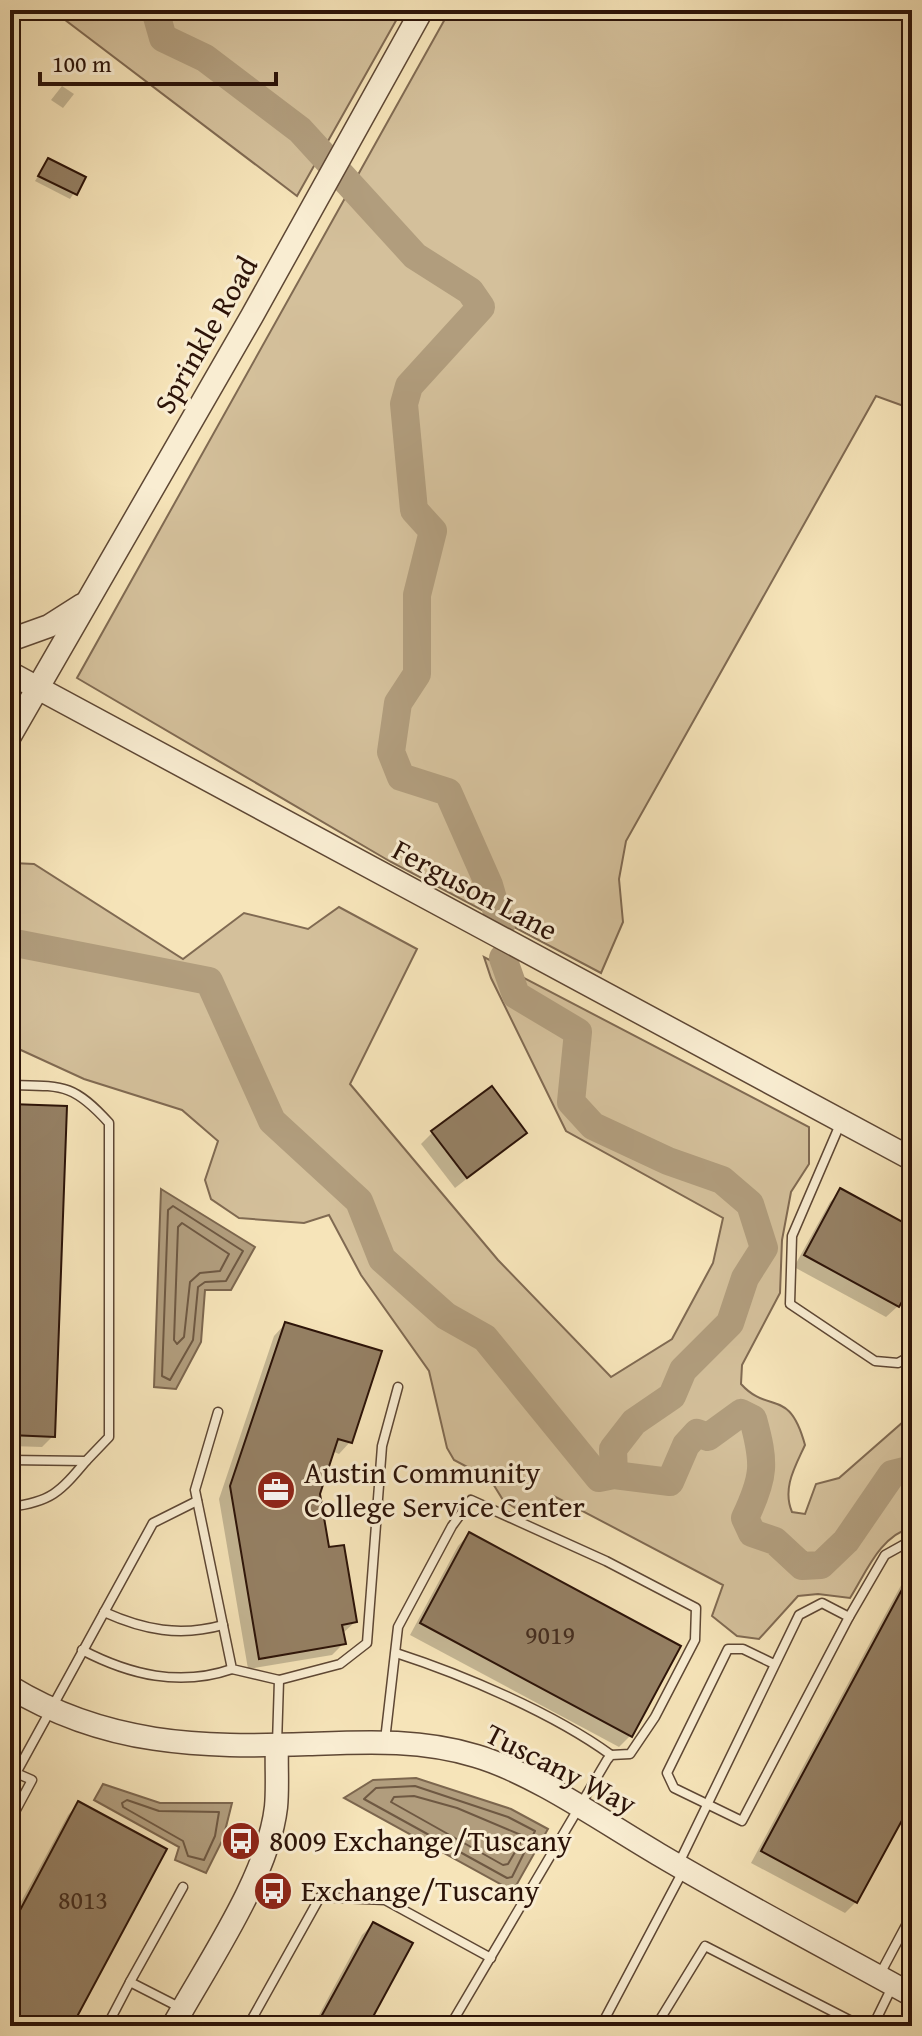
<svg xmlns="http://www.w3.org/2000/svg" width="922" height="2036" font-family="'Gentium Book Plus',serif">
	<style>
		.green { fill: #d4c09b; stroke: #806a52; stroke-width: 2 }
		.water { fill: #b19d7d; stroke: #7c664e; stroke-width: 2 }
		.shadow { fill: #0003 }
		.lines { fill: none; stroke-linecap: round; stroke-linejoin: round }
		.shore { stroke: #6e5842; stroke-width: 2 }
		.river { stroke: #b19d7d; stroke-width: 28 }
		.building { fill: #958064; stroke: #2c1308; stroke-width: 2 }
		.service-casing { stroke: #5e4734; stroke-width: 11 }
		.tertiary-casing { stroke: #5e4734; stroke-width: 25 }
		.service { stroke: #f9edd2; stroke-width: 8 }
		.tertiary { stroke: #f9edd2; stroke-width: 22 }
		.labels { text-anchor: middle; stroke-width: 6; stroke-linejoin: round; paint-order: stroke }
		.number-label { font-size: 26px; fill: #462e1f }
		.street-label { font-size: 30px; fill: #2c1308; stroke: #f9edd2 }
		.poi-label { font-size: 30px; fill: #2c1308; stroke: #f9edd2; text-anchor: start }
	</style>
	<rect width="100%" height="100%" fill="#f6e4b9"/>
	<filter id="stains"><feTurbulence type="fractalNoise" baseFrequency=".0025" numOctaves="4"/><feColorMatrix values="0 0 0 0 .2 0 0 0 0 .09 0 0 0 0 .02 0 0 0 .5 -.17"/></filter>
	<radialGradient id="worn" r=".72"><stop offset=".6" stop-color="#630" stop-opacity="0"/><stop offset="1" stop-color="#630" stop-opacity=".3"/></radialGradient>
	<g class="green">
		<polygon points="52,10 402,10 297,196"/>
		<polygon points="450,10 912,10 912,409 876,396 626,841 619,879 623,922 601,973 391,862 77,678"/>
		<path d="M12,863L34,864L183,959L244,913L308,929L339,907L417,949L350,1084L498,1260L611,1377L672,1339L713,1263L723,1218L566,1131L491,978L484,957L809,1127V1164L791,1192L782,1240L780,1293L742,1365L741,1384C769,1415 789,1386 805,1445C795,1467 782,1488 792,1512L805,1514L816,1484L839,1478L903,1422L912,1420V1527C879,1537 867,1571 850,1598L818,1594L798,1596L759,1639L737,1636L712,1616L723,1585L554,1496L548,1508L523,1513L503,1500L490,1479L454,1460L447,1448L429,1371L361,1275L329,1215L304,1223L239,1218L211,1199L205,1180L218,1141L182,1110L84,1079L10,1045Z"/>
	</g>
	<g class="water">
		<polygon points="161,1189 255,1247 231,1290 205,1290 201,1342 176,1389 154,1387"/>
		<polygon points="416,1778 511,1809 548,1829 513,1891 344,1798 373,1780"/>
		<polygon points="103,1784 160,1803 232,1803 223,1839 206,1873 175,1860 179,1847 94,1800"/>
	</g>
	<g class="shadow">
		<polygon points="62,86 74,94 63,108 51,100"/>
		<polygon points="48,160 84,178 70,199 35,181"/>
		<polygon points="10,1106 53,1436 42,1447 10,1446"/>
		<polygon points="433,1132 525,1133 455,1188 421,1144"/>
		<polygon points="841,1191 912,1230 912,1280 898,1306 886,1317 794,1267 830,1202"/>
		<polygon points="285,1324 350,1442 339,1454 332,1451 318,1494 328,1550 355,1622 343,1633 344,1643 332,1655 248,1669 219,1499 274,1336"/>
		<polygon points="469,1534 630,1736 619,1747 410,1635 458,1546"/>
		<polygon points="912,1565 912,1798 856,1902 845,1913 751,1863"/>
		<polygon points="79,1803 70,2026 10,2026 10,1922 68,1815"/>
		<polygon points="373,1924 366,2026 313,2026 362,1935"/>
	</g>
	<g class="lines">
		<g class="shore">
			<polygon points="173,1206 243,1251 226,1281 205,1282 198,1287 193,1340 170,1380 162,1376 168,1210"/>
			<polygon points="182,1223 229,1254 220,1271 200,1273 190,1282 184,1337 177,1344 174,1340 178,1227"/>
			<polygon points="415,1786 508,1817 535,1831 512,1877 507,1878 364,1799 376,1788"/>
			<polygon points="414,1796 457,1808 521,1835 522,1840 508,1864 503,1865 391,1802 394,1797"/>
			<polygon points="127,1800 159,1811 219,1812 215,1836 204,1860 188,1856 183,1841 123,1807 122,1803"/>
		</g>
		<g class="river">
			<polyline points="155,10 163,38 205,58 300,130 415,256 470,291 481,307 409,386 404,404 414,510 433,531 417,595 417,674 398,703 391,752 401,777 448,792 489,885 501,926"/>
			<path d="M10,942L209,981L272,1121L359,1201L382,1259L446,1316L485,1338L599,1478L614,1475L670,1482L686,1445L697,1433L708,1437L741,1413L753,1419C765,1463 765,1476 745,1518L752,1533L775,1541L802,1566L821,1565L846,1541L892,1474L912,1469"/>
			<polyline points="503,958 516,995 578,1032 571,1102 593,1126 668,1161 722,1180 750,1204 764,1248 745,1278 730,1323 683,1370 672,1396 634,1422 613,1449 614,1475"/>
		</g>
	</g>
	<g class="building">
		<polygon points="48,158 86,177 77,195 38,176"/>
		<polygon points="492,1086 527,1133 467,1178 431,1131"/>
		<polygon points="10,1104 67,1106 55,1437 10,1435"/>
		<polygon points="840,1188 912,1227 912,1284 899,1307 804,1255"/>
		<polygon points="285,1322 382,1351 352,1443 338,1439 320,1494 329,1547 344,1545 357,1622 342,1625 346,1644 259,1659 230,1486"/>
		<polygon points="469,1532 681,1646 632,1737 420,1623"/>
		<polygon points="912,1571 912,1802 857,1903 761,1851"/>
		<polygon points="78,1801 167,1849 72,2026 10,2026 10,1929"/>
		<polygon points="373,1922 413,1943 368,2026 316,2026"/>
	</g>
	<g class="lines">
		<g class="service-casing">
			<g id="service">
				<path d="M10,1085C62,1086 73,1083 109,1123V1437L86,1461L10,1460"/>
				<polyline points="841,1122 792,1236 790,1304 875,1361 898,1363 912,1355"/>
				<polyline points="218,1412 195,1490 232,1669 279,1680 277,1744"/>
				<path d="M10,1507C51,1502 60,1492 86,1461"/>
				<path d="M104,1612C144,1630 180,1637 223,1625"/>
				<path d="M82,1650C130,1675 180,1687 232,1669"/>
				<path d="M396,1653C464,1675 553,1713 611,1755"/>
				<polyline points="774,1664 743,1649 728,1649 667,1773 674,1788 742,1821 849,1617"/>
				<polyline points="279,1680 340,1664 367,1643 382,1446 398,1387"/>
				<polyline points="385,1740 398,1627 452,1526 471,1500 606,1561 696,1608 695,1640 655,1717 630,1754 611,1755 607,1760 450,2026"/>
				<polyline points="10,1821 32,1780 16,1773 153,1523 197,1501"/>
				<polyline points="678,1865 799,1615 822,1603 849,1617 885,1555 912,1540"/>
				<polyline points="879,1976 912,1914"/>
				<polyline points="130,1982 183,1887"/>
				<polyline points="107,2026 130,1982 181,2008"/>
				<polyline points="248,2026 320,1897 385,1900 491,1958"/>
				<polyline points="601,2026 683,1871"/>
				<polyline points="656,2026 705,1946 861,2026"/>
				<polyline points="873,2026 893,1985"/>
			</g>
		</g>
		<g class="tertiary-casing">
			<g id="tertiary">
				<polyline points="10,640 49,626 82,605"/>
				<polyline points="10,673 912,1159"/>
				<polyline points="10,736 252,316 422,10"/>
				<path d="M10,1687C105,1745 201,1748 308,1744C366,1742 420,1739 476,1756C534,1773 605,1823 658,1854C741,1903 827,1948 912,1995"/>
				<path d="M173,2026C207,1964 268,1877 276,1807C278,1787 276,1765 277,1745"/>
			</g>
		</g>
		<use href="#service" class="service"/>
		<use href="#tertiary" class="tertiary"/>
	</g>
	<defs>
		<g id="office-disc" transform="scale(2)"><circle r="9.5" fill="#8f2418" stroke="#f9edd2"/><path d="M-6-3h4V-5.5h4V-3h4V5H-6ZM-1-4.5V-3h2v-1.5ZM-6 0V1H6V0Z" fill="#fff"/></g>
		<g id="bus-disc" transform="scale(2)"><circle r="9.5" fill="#8f2418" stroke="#f9edd2"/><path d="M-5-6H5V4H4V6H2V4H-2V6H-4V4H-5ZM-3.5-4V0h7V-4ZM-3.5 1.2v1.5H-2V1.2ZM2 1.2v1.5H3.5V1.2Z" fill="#fff"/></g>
	</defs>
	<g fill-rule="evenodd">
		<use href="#office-disc" x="276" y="1490"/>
		<use href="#bus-disc" x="241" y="1841"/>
		<use href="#bus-disc" x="273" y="1891"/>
	</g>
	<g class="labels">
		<g class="number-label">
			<text x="550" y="1644">9019</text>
			<text x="83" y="1909">8013</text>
		</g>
		<g class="street-label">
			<text transform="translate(206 335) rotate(-60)" y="10">Sprinkle Road</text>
			<text transform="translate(475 890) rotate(28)" y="10">Ferguson Lane</text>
			<text transform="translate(561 1769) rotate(27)" y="10">Tuscany Way</text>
		</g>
		<g class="poi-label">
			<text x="304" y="1483">Austin Community<tspan x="304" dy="34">College Service Center</tspan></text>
			<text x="269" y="1851">8009 Exchange/Tuscany</text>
			<text x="301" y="1901">Exchange/Tuscany</text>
		</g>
	</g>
	<rect width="922" height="2036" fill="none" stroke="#f6e4b9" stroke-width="40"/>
	<rect x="12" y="12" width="898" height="2012" fill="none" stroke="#2c1308" stroke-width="4"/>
	<rect x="20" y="20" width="882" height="1996" fill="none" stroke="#2c1308" stroke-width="2"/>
	<path d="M40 72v12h236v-12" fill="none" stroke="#2c1308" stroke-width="4"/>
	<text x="52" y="72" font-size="24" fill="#2c1308" stroke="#f9edd2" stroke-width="6" paint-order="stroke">100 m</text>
	<rect width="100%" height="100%" filter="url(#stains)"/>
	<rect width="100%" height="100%" fill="url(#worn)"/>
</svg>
